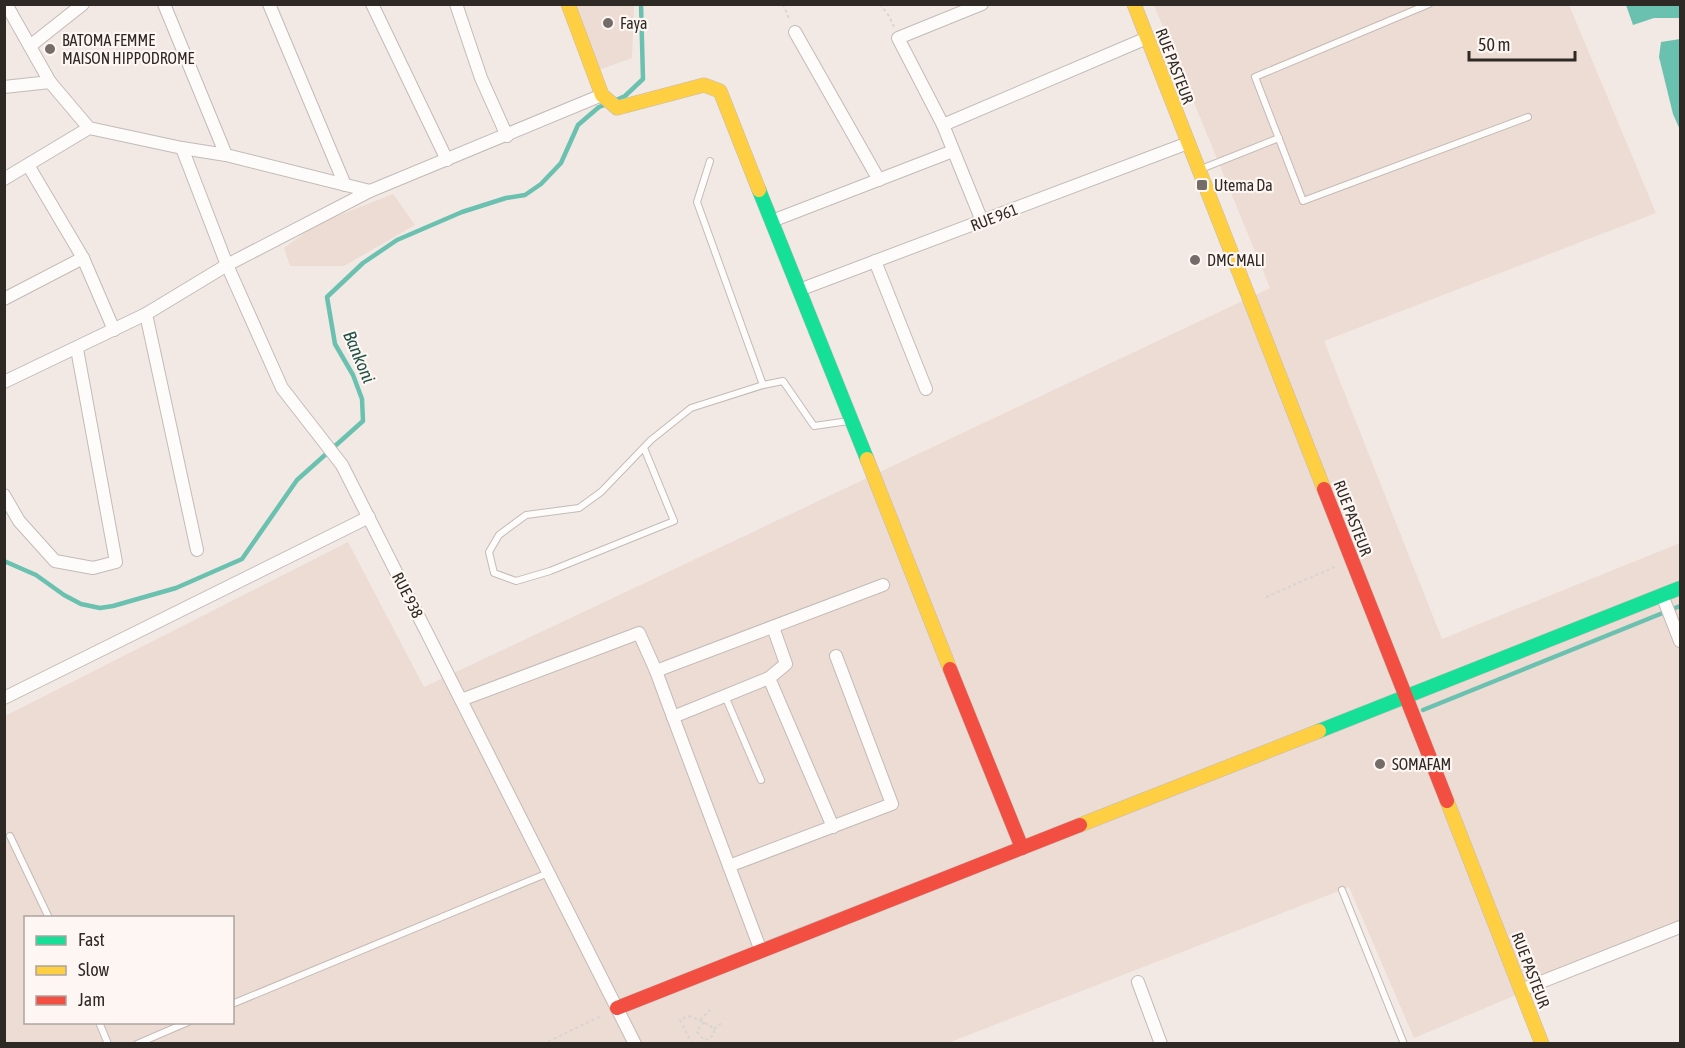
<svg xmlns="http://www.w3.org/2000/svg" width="1685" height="1048" font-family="'Asap Condensed',sans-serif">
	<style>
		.built { fill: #eddcd3; fill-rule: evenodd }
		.water { fill: #6bc1b0 }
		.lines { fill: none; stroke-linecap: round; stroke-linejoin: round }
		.stream { stroke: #6bc1b0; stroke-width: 4.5 }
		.lane-casing { stroke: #c2bbb7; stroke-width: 8 }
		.street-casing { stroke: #c2bbb7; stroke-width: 14 }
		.fast-casing { stroke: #c2bbb7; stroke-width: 15 }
		.slow-casing { stroke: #c2bbb7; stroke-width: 15 }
		.jam-casing { stroke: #c2bbb7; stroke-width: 15 }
		.path { stroke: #d7d5d3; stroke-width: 2; stroke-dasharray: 3 3; stroke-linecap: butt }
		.lane { stroke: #fdfcfb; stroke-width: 6 }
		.street { stroke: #fdfcfb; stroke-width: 12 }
		.fast { stroke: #16e098; stroke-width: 14 }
		.slow { stroke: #ffcf43; stroke-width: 14 }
		.jam { stroke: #f24e42; stroke-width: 14 }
		.poi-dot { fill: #736c68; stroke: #fdf6f3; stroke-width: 2 }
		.labels { text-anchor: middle; stroke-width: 4.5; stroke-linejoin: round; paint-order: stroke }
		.poi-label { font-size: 16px; fill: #2f2926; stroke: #fdf6f3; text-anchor: start }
		.street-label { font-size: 16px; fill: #2f2926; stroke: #fdf6f3 }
		.water-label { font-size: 18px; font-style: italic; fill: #215449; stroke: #fdf6f3 }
	</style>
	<rect width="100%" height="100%" fill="#f2e9e4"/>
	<g class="built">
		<polygon points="570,5 634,5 632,58 593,72"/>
		<path d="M1154,5H1569L1656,213L1324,341L1442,639L1680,543V926L1414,1038L1349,887L948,1043L5,1044V716L348,542L424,687L1270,288ZM26,918H232V1022H26Z"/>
		<polygon points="393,194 415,225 344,266 290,266 284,248 317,224"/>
	</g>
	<g class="water">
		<polygon points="1626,5 1680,5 1680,18 1654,18 1633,25"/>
		<polygon points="1680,39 1680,130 1673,114 1659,57 1661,42"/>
	</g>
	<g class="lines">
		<g class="stream">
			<polyline points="614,101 625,96 643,79 641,4"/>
			<polyline points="4,561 36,575 64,595 81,604 100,608 113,606 176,588 242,559 297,480 363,421 362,399 353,375 335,344 327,297 363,263 397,240 462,212 506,198 525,195 541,184 561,163 578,125 599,107 607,104"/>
			<polyline points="1423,710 1680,606"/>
		</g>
		<g class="lane-casing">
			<g id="lane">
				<polyline points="1429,4 1255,77 1303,201 1528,117"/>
				<polyline points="1201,169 1279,138"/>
				<polyline points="763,385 783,381 814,426 849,421"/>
				<polyline points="644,448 674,521 550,571 516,581 494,573 489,552 499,535 526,515 579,508 601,492 651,440 691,408 763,385 697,202 710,161"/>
				<polyline points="725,696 761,780"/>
				<polyline points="10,836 49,918"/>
				<polyline points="1342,890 1404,1044"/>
				<polyline points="232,1004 548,873"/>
				<polyline points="99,1022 108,1044"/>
				<polyline points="137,1044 188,1022"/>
			</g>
		</g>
		<g class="street-casing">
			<g id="street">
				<polyline points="6,4 50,82"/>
				<polyline points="164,4 226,155"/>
				<polyline points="269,4 345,185"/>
				<polyline points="372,4 447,160"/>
				<polyline points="456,4 481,78 507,136"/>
				<polyline points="795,32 879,180"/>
				<polyline points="30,46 83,4"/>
				<polyline points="4,87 50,82 89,128 182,148 226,155 370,191 602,95"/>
				<polyline points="943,125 1147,38"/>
				<polyline points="182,148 227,265 282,388 342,465 635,1044"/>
				<polyline points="28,165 83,258 114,330"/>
				<polyline points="4,179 89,128"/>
				<polyline points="772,221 953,151"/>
				<polyline points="982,221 943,125 898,38 982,4"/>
				<polyline points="875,261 926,389"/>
				<polyline points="799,290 1188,143"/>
				<polyline points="4,299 83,258"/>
				<polyline points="146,314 197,550"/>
				<polyline points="4,382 146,314 227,265 370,191"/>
				<polyline points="4,495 19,521 55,561 93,568 116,562 77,349"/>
				<polyline points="1662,595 1680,641"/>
				<polyline points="769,678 833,827"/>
				<polyline points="4,698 369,517"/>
				<polyline points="461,700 639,633 656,671"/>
				<polyline points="673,717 656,671 883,585"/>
				<polyline points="729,866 892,804 836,656"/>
				<polyline points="761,951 673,717 769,678 786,664 773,627"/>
				<polyline points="1138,982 1161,1044"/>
				<polyline points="1521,990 1680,927"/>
			</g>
		</g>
		<g class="fast-casing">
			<g id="fast">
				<polyline points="759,190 867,459"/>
				<polyline points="1319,731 1680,588"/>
			</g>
		</g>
		<g class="slow-casing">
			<g id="slow">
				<polyline points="568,4 602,95 617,108 704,85 720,91 759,190"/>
				<polyline points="1134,4 1324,489"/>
				<polyline points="867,459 950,669"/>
				<polyline points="1447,801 1542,1044"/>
				<polyline points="1080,825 1319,731"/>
			</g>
		</g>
		<g class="jam-casing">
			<g id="jam">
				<polyline points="1324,489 1447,801"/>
				<polyline points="950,669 1022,848"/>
				<polyline points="617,1008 1080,825"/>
			</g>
		</g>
		<g class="path">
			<polyline points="783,4 790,21"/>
			<polyline points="880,4 889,16 894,27"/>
			<polyline points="1266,597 1337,566"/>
			<polyline points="700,1020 710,1010"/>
			<polyline points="714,1029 723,1022"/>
			<polyline points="543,1044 603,1015"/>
			<path d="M692,1044L680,1020L688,1016C698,1019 705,1022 714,1029V1034L709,1039L704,1040L697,1032L700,1026L705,1022"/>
		</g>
		<use href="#lane" class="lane"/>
		<use href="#street" class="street"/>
		<use href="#fast" class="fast"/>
		<use href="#slow" class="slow"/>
		<use href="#jam" class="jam"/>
	</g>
	<g class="poi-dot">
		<circle cx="608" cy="23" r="6"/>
		<circle cx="50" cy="49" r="6"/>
		<rect x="1196" y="179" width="12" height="12" rx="3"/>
		<circle cx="1195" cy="260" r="6"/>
		<circle cx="1380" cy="764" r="6"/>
	</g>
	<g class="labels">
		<g class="poi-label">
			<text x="620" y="29">Faya</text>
			<text x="62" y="46">BATOMA FEMME<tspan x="62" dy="18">MAISON HIPPODROME</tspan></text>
			<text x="1214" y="191">Utema Da</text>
			<text x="1207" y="266">DMC MALI</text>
			<text x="1392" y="770">SOMAFAM</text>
		</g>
		<g class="street-label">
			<text transform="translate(1175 66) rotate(69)" y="6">RUE PASTEUR</text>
			<text transform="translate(994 217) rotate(-21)" y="6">RUE 961</text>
			<text transform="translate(1353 518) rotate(69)" y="6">RUE PASTEUR</text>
			<text transform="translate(408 595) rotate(63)" y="6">RUE 938</text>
			<text transform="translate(1531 970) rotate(69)" y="6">RUE PASTEUR</text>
		</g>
		<g class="water-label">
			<text transform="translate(359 357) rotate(67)" y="6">Bankoni</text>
		</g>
	</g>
	<rect width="1685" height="1048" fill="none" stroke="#2f2926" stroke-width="12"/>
	<rect x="24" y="916" width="210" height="108" fill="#fdf6f3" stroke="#aba4a1" stroke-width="1.5"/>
	<rect x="36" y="936" width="30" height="9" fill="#16e098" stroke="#aba4a1" stroke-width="1.5"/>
	<text x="78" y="946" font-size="18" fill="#2f2926">Fast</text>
	<rect x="36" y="966" width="30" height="9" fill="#ffcf43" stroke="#aba4a1" stroke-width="1.5"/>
	<text x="78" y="976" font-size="18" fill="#2f2926">Slow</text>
	<rect x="36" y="996" width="30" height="9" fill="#f24e42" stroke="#aba4a1" stroke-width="1.5"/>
	<text x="78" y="1006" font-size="18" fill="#2f2926">Jam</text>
	<path d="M1469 51v9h106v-9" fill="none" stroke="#2f2926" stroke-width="3"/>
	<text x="1478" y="51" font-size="18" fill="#2f2926" stroke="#fdf6f3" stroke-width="4.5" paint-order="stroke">50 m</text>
</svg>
